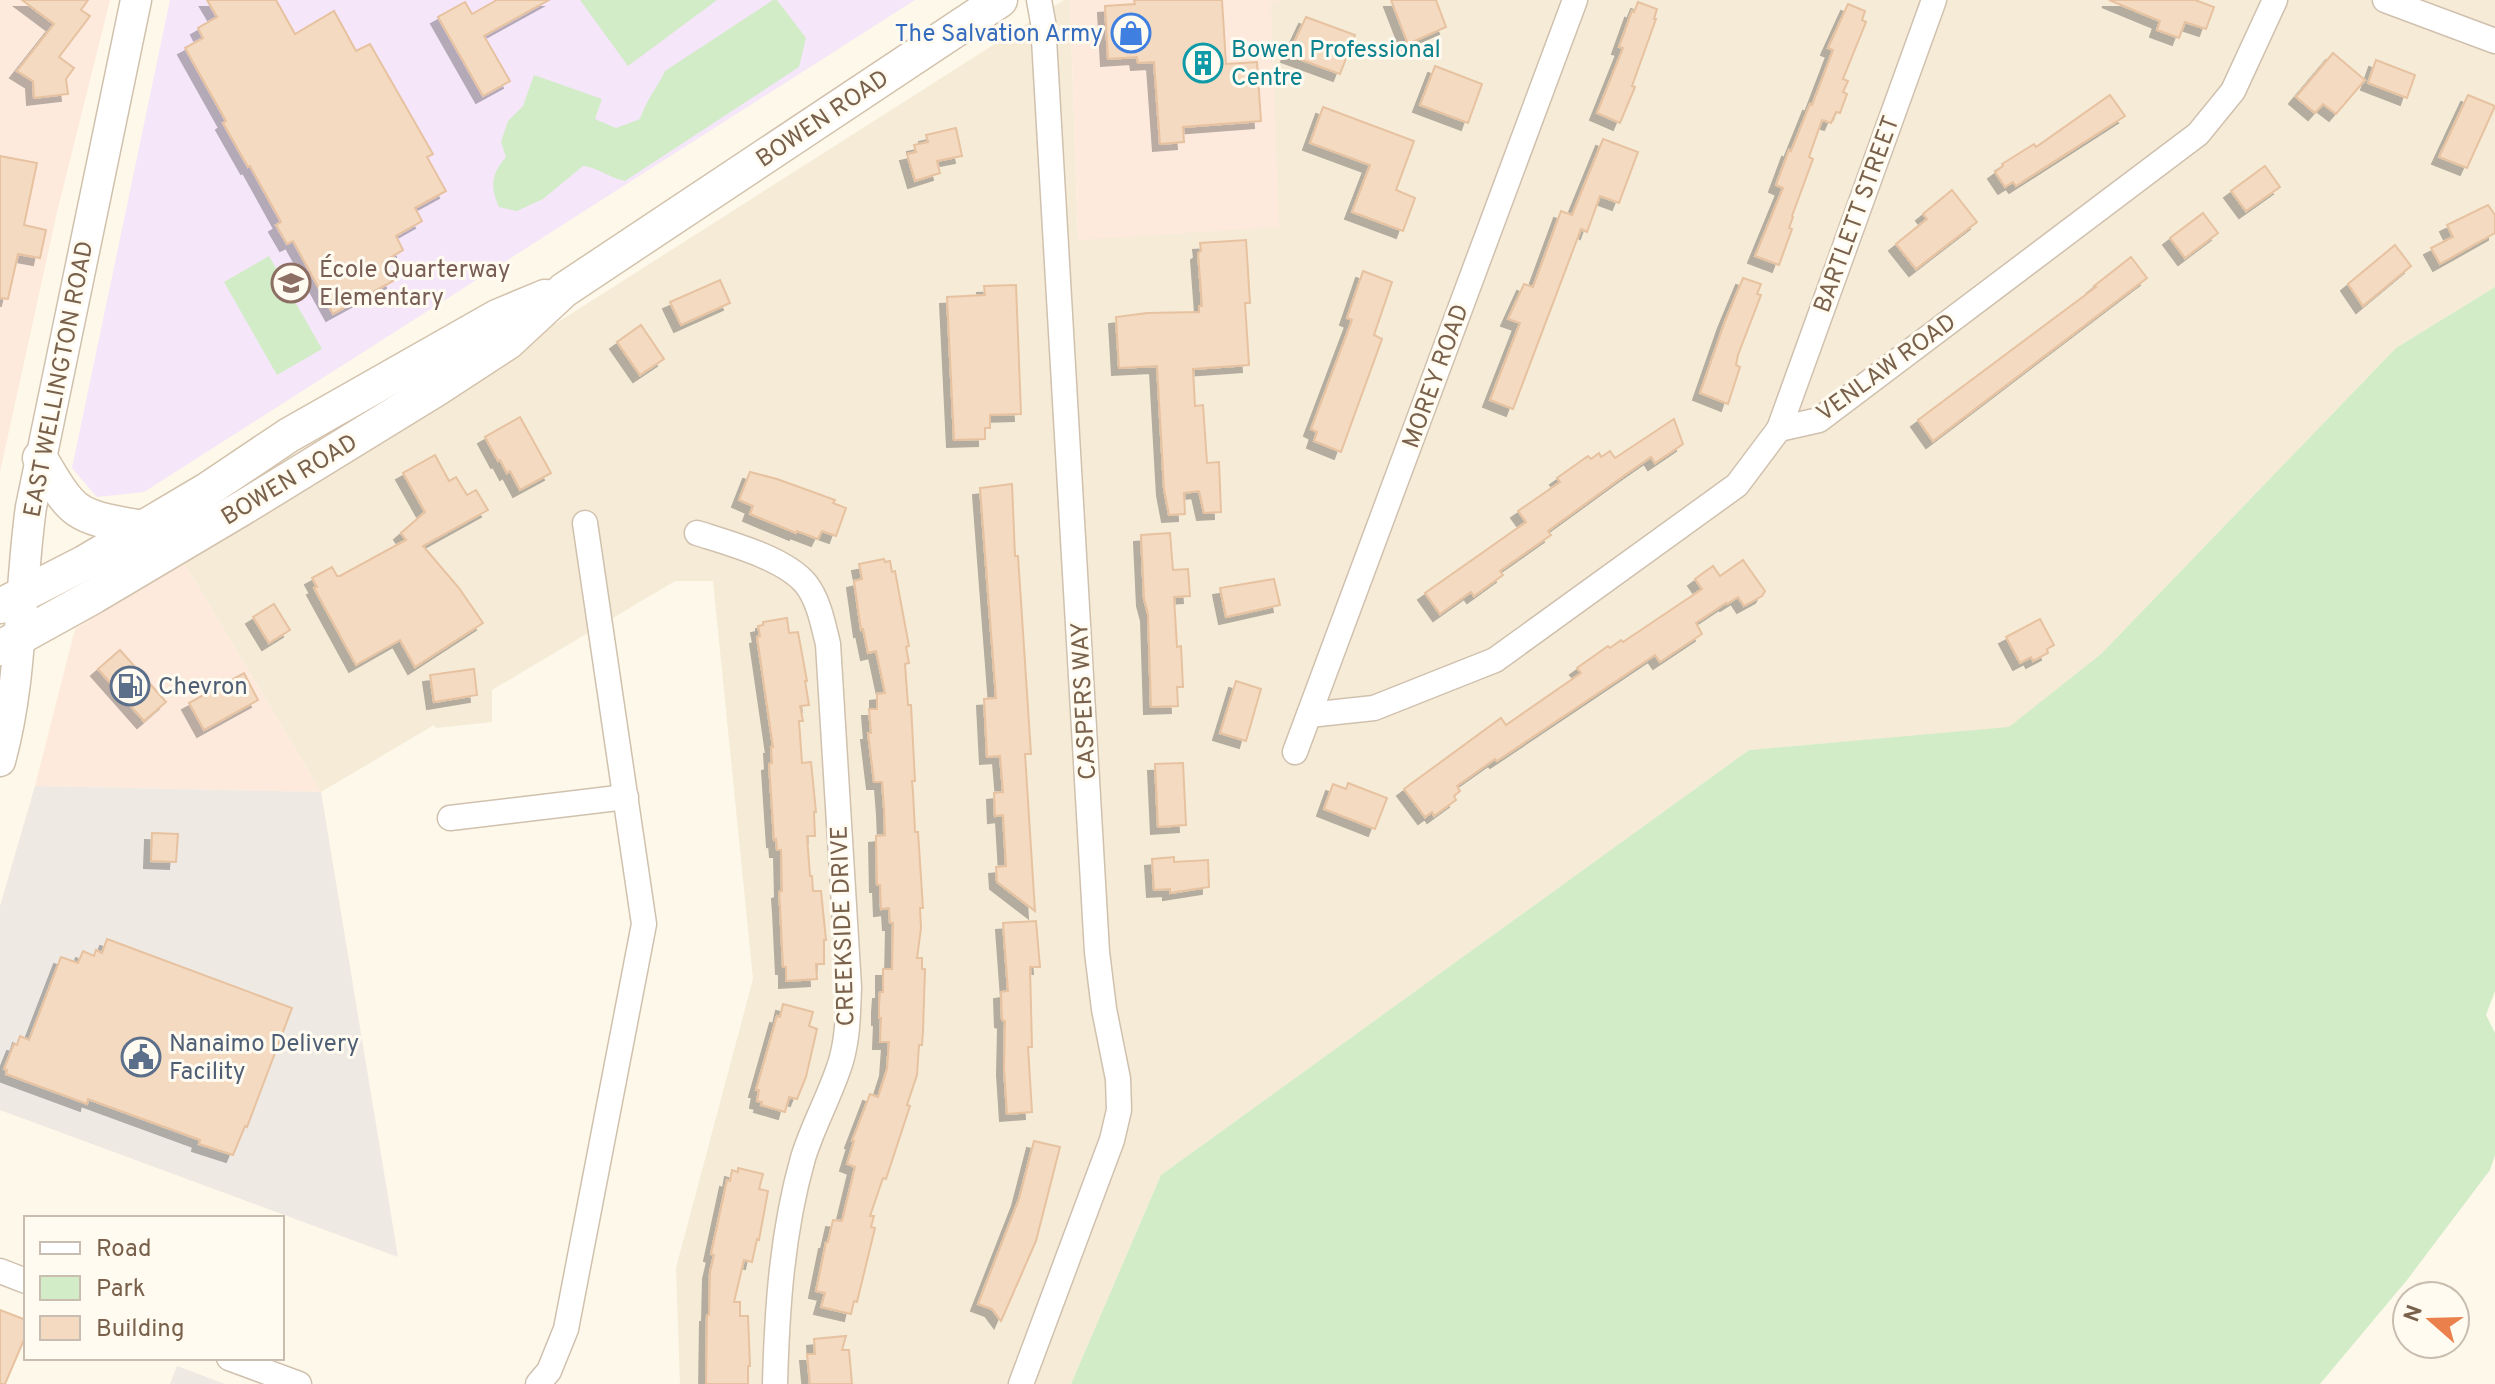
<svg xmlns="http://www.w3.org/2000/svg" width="2495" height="1384" font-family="Overpass,sans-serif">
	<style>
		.residential { fill: #f5ebd7 }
		.commercial { fill: #fdeadd }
		.industrial { fill: #eee9e2 }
		.education { fill: #f5e6fa }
		.green { fill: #d2ecc7 }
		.building { fill: #f4dac0; stroke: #e7c2a0; stroke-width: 2; filter: url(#shadow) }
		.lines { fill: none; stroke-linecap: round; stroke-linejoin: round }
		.minor-casing { stroke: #d0c1ae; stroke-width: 27 }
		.tertiary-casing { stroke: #d0c1ae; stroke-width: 33 }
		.secondary-casing { stroke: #d3c2ac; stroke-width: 37 }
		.minor { stroke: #fff; stroke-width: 24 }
		.tertiary { stroke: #fff; stroke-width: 30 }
		.secondary { stroke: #fff; stroke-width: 34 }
		.labels { text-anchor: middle; stroke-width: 6; stroke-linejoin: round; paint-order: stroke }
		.shop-label { font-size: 24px; fill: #366cbe; stroke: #fffbf1; text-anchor: end }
		.culture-label { font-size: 24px; fill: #0d838f; stroke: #fffbf1; text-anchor: start }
		.street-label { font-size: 24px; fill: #79614b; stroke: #fffbf1 }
		.education-label { font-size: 24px; fill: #785e54; stroke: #fffbf1; text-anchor: start }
		.service-label { font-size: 24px; fill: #4e5e75; stroke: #fffbf1; text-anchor: start }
	</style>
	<defs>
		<filter id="shadow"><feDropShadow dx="-7" dy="7" stdDeviation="0" flood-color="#0004"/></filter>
	</defs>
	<rect width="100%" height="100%" fill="#fdf8e9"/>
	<polygon class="residential" points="1064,0 1070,0 1078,240 1271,2 1278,0 2495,0 2495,287 2396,348 2101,654 2009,728 1749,750 1161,1175 1071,1384 680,1384 676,1268 753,979 713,581 675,581 492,690 492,722 436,728 434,725 321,792 183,561"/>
	<g class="commercial">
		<polygon points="0,0 110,0 57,212 0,472"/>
		<polygon points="1070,0 1278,0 1271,3 1279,227 1078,240"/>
		<polygon points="183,561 321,792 35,786 75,629"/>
	</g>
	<g class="industrial">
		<polygon points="35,786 321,792 398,1257 0,1110 0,906"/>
		<polygon points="177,1366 225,1384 170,1384"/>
	</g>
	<polygon class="education" points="170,0 915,0 144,492 97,497 72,468"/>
	<g class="green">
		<polygon points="580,0 717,0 628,66"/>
		<path d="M773,0H777L806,38L799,67L625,181C610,178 599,168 583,166L543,199L517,211L499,207C490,187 491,174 506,157L501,142L508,121L523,106L534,75L602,99L595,119L616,128L640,119C646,100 657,88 665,71Z"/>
		<polygon points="269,256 322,349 277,375 224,282"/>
		<polygon points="2495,287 2495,991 2486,1015 2495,1033 2495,1155 2490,1170 2407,1280 2320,1384 1071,1384 1161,1175 1749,750 2009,727 2101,654 2396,348"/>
	</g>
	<g class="building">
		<polygon points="22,0 88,0 81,10 90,16 59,57 74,68 66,79 68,94 34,98 33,81 17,71 54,24"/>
		<polygon points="207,0 276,0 295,34 334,11 356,51 370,44 433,154 427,157 446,191 415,208 422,221 396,236 403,250 383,262 393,281 333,314 293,241 287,244 276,225 281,222 250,166 248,167 223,123 226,121 185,48 203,38 198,28 217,17"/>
		<polygon points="497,0 549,0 484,36 510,81 483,96 438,17 465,2 472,14"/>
		<polygon points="1134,0 1222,0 1226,64 1257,62 1261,121 1183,127 1184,142 1160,144 1154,62 1138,63 1137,57 1108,59 1105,6 1135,4"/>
		<polygon points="1391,0 1436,0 1446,27 1408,44"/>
		<polygon points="2109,0 2195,0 2214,7 2206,29 2185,22 2179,38 2157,30 2160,21"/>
		<polygon points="1638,2 1657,9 1654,19 1656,19 1632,86 1635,87 1620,123 1597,113 1623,48 1619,47 1632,11 1634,12"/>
		<polygon points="1848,4 1865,11 1862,20 1866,22 1843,79 1848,81 1843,92 1847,94 1840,113 1836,112 1831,123 1822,120 1809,157 1813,159 1792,216 1793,217 1789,228 1792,229 1779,265 1755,256 1783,188 1776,185 1789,150 1791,151 1810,104 1812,105 1833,50 1828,48"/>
		<polygon points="1306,17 1355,35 1340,74 1288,55"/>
		<polygon points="2333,53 2365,80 2336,114 2323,104 2315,113 2296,97"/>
		<polygon points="2376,60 2415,75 2407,98 2368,83"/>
		<polygon points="1435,66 1482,84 1468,123 1420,105"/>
		<polygon points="2110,95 2125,116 2016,186 2013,182 2005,187 1995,172 2003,166 2002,164 2034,144 2036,147"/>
		<polygon points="2468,95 2495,106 2467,168 2439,157"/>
		<polygon points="1323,107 1414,141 1396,190 1415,198 1403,231 1352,212 1370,165 1310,143"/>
		<polygon points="956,128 962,156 937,161 940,173 915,181 907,154 916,152 914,145 928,142 926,135"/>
		<polygon points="1603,139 1638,152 1619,203 1600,196 1587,232 1581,229 1513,409 1490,400 1520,323 1508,319 1524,284 1533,287 1561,211 1572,215"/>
		<polygon points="0,156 37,163 24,225 46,230 40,258 18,254 8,299 0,298"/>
		<polygon points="2265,166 2280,187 2246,211 2231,191"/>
		<polygon points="1952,190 1977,222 1916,269 1896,244 1927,219 1923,214"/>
		<polygon points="2488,205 2495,215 2495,233 2440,264 2431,248 2453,237 2447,225"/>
		<polygon points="2203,213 2218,233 2185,258 2170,238"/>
		<polygon points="1246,240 1250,303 1245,303 1249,365 1193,369 1195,406 1203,405 1207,463 1219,462 1221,512 1204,513 1199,491 1184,493 1185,514 1169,515 1164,489 1157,366 1119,368 1116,317 1147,313 1199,312 1199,306 1202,306 1198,253 1201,251 1200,243"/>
		<polygon points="2395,245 2411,266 2363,306 2348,284"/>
		<polygon points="2131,257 2147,278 1933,441 1918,420 2096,287 2094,286"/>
		<polygon points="1363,271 1392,282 1374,335 1382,339 1341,452 1314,441 1317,432 1311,429 1352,320 1347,318"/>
		<polygon points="1743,278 1761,284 1757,294 1761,295 1738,355 1736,365 1740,367 1728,404 1700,393 1725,321"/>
		<polygon points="720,280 730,303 681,325 670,302"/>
		<polygon points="1016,285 1021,414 990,415 990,428 985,428 985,439 954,440 947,297 985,295 984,286"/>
		<polygon points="641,325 664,359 640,375 617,342"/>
		<polygon points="520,417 551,473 520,490 510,471 507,473 500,460 498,461 485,437"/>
		<polygon points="1674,419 1683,444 1655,463 1651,457 1625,475 1548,531 1551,535 1500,571 1503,575 1474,596 1471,592 1440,614 1425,593 1526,522 1518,511 1560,482 1557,478 1588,456 1591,459 1599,453 1601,457 1610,451 1615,458"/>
		<polygon points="435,455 449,481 456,477 467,495 476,490 488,510 423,546 459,588 483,623 415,667 400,640 356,665 314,588 317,587 312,578 332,567 337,576 340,576 406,540 401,533 425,512 403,473"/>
		<polygon points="750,472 777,479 835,500 833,503 846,508 836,536 822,531 818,539 797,531 796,533 750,514 753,506 739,500"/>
		<polygon points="1012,484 1015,556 1018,556 1031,754 1025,754 1035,911 997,882 996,867 1006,866 1003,815 995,816 994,793 1003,792 1000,756 987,757 984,699 996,698 980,488"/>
		<polygon points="1170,533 1173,570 1188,569 1190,596 1174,597 1177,647 1181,646 1183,687 1177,687 1178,706 1151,707 1148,614 1144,599 1141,535"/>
		<polygon points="884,559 885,562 890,561 892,572 895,571 909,646 906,647 909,663 905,664 908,705 911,705 915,781 912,781 913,792 915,832 918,832 923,908 920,908 921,928 917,958 922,958 922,969 925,969 923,1031 922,1045 919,1045 917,1075 907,1105 910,1106 886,1179 883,1178 870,1216 874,1216 871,1227 875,1228 857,1302 854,1301 851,1314 821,1307 825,1293 816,1291 826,1242 828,1242 833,1220 842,1221 855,1167 847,1164 854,1141 852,1141 870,1094 878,1097 887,1069 889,1042 880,1042 881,1018 879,1018 879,1005 880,992 883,992 883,969 892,969 893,923 890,923 889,908 881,909 880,885 877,885 876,836 885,835 884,808 882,782 874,782 868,733 871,733 869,709 877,709 877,694 885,693 876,651 868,653 863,629 861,630 854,581 862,579 859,564"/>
		<polygon points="1743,560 1765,591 1762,596 1744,606 1738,597 1727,604 1726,603 1696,623 1702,634 1660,662 1655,655 1497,761 1495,759 1457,786 1460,791 1454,796 1456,800 1434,816 1432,812 1425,817 1404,789 1501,718 1506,725 1581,673 1577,668 1608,646 1610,648 1621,640 1623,642 1702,589 1695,579 1713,566 1720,576"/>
		<polygon points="1274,579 1280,605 1226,617 1220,588"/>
		<polygon points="274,604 290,630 269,643 253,617"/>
		<polygon points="787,618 789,633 798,632 807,681 805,681 809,705 800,706 803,721 799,721 802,763 811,762 816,812 814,812 815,836 807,836 810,876 812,876 813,891 821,891 826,940 824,940 824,964 816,964 817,979 786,981 786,967 783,967 780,906 779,892 782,891 781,850 777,850 776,839 774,840 769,764 772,763 771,747 773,747 757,637 760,636 758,626 763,625 763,622"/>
		<polygon points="2040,619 2054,645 2047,649 2048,653 2033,661 2031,657 2020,663 2006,637"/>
		<polygon points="120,650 166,702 144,721 98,669"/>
		<polygon points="474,669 477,695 434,702 430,675"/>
		<polygon points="244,673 258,700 204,730 189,703"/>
		<polygon points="1236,681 1261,689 1246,741 1220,733"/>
		<polygon points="1183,763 1186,825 1158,827 1155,764"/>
		<polygon points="1348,783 1387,798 1375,829 1324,809 1333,784 1346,789"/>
		<polygon points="152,833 178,834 176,862 151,861"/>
		<polygon points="1174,857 1174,862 1208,860 1209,887 1170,893 1170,889 1154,890 1152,859"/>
		<polygon points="1036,921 1040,967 1030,967 1032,1047 1028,1047 1032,1112 1007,1114 1004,1068 1005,1021 1002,1020 1001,992 1008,991 1003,923"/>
		<polygon points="107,939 292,1008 247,1127 245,1126 233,1155 199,1144 200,1140 88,1099 87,1104 6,1074 7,1070 4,1069 14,1044 17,1045 20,1036 29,1040 61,957 78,963 83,951 94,956 96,950 102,953"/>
		<polygon points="783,1004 813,1012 809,1026 817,1029 806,1077 797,1099 789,1097 785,1112 761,1105 762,1102 757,1101 759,1090 756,1090 777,1016 780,1017"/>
		<polygon points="1034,1141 1060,1147 1036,1241 1001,1321 992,1309 978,1304 1019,1199"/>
		<polygon points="738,1168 763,1174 759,1189 768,1191 759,1240 757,1239 752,1262 744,1260 734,1302 740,1302 740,1316 748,1316 750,1366 748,1366 748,1384 706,1384 707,1315 709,1315 710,1272 714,1255 711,1254 727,1180 730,1181 732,1170 738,1172"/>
		<polygon points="0,1310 26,1320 26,1335 5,1384 0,1384"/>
		<polygon points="846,1336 842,1350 849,1350 852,1384 810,1384 807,1354 815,1354 814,1339"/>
	</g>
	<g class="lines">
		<g class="minor-casing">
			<g id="minor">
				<polyline points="2385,0 2495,41"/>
				<polyline points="1779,429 1934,0"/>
				<path d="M697,533C728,543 785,558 806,584C819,601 823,624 828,644L849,987C848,1012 848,1037 841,1061C831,1094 813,1125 803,1158C782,1232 777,1308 775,1384"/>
				<polyline points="1309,715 1374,708 1495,660 1737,485 1779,429 1819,420 2198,134 2233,91 2275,0"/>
				<polyline points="1295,752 1575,0"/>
				<polyline points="450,818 626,797"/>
				<polyline points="0,1271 26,1281"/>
				<polyline points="229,1358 299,1384"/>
				<polyline points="538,1384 549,1371 566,1329 644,924 585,523"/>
				<polyline points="1021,1384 1112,1140 1119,1110 1118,1079 1104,1009 1097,952 1043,22 1039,0"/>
			</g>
		</g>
		<g class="tertiary-casing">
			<path id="tertiary" d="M0,761C23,678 19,592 31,507L136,0"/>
		</g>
		<g class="secondary-casing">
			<g id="secondary">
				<path d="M40,458C75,518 76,516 143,528"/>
				<polyline points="0,606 84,563 207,490 289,435 497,317 545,297"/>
				<polyline points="0,648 94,596 244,507 436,389 508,342 564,290 1000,0"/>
			</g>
		</g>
		<use href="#minor" class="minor"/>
		<use href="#tertiary" class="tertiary"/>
		<use href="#secondary" class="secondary"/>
	</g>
	<defs>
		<g id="shop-ring" transform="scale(2)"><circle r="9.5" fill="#fffbf1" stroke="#3f7fe0" stroke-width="1.5"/><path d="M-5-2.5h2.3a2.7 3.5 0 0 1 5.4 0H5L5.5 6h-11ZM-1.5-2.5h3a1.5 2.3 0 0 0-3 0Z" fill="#3f7fe0"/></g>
		<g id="building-ring" transform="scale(2)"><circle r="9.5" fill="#fffbf1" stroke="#0f9aa8" stroke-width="1.5"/><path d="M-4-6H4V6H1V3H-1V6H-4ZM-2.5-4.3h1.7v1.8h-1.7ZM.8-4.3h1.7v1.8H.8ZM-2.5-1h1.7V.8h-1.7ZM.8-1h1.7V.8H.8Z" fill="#0f9aa8"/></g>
		<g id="school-ring" transform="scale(2)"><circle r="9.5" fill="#fffbf1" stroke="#8d6e63" stroke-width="1.5"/><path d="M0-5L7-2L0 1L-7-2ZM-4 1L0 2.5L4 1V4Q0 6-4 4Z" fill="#8d6e63"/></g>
		<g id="fuel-ring" transform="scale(2)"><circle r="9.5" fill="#fffbf1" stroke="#5c6f8a" stroke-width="1.5"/><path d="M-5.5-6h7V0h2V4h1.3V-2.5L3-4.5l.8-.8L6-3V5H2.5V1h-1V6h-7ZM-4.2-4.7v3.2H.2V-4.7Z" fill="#5c6f8a"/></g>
		<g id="civic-ring" transform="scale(2)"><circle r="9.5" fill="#fffbf1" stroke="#5c6f8a" stroke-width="1.5"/><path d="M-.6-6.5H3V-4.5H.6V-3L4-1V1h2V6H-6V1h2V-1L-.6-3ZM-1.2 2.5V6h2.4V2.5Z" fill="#5c6f8a"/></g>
	</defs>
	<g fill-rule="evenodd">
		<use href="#shop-ring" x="1131" y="33"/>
		<use href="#building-ring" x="1203" y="63"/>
		<use href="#school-ring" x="291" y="283"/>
		<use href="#fuel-ring" x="130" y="686"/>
		<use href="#civic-ring" x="141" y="1057"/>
	</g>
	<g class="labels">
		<g class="shop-label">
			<text x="1103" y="41">The Salvation Army</text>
		</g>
		<g class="culture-label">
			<text x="1231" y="57">Bowen Professional<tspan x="1231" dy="28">Centre</tspan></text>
		</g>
		<g class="street-label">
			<text transform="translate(822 118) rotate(-34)" y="8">BOWEN ROAD</text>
			<text transform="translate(1856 214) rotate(-70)" y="8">BARTLETT STREET</text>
			<text transform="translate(1886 367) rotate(-36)" y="8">VENLAW ROAD</text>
			<text transform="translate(1435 376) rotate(-70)" y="8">MOREY ROAD</text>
			<text transform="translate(58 379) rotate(-79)" y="8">EAST WELLINGTON ROAD</text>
			<text transform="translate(289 479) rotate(-31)" y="8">BOWEN ROAD</text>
			<text transform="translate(1083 701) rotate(-93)" y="8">CASPERS WAY</text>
			<text transform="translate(842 926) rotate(-92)" y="8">CREEKSIDE DRIVE</text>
		</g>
		<g class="education-label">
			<text x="319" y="277">École Quarterway<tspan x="319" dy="28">Elementary</tspan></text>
		</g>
		<g class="service-label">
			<text x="158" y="694">Chevron</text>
			<text x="169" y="1051">Nanaimo Delivery<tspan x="169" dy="28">Facility</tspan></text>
		</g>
	</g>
	<rect x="24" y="1216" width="260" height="144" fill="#fffbf1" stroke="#c9bdaf" stroke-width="2"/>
	<rect x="40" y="1242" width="40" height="12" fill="#ffffff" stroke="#c9bdaf" stroke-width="2"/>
	<text x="96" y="1256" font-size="24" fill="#79614b">Road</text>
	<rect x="40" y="1276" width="40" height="24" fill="#d2ecc7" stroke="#c9bdaf" stroke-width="2"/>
	<text x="96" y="1296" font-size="24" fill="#79614b">Park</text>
	<rect x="40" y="1316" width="40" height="24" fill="#f4dac0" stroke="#c9bdaf" stroke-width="2"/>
	<text x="96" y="1336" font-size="24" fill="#79614b">Building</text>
	<g transform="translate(2431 1320) rotate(290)"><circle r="38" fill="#fffbf1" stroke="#c9bdaf" stroke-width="2"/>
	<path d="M0-6L14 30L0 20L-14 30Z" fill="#ea804c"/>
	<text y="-12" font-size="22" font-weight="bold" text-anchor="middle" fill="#79614b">N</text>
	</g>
</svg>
